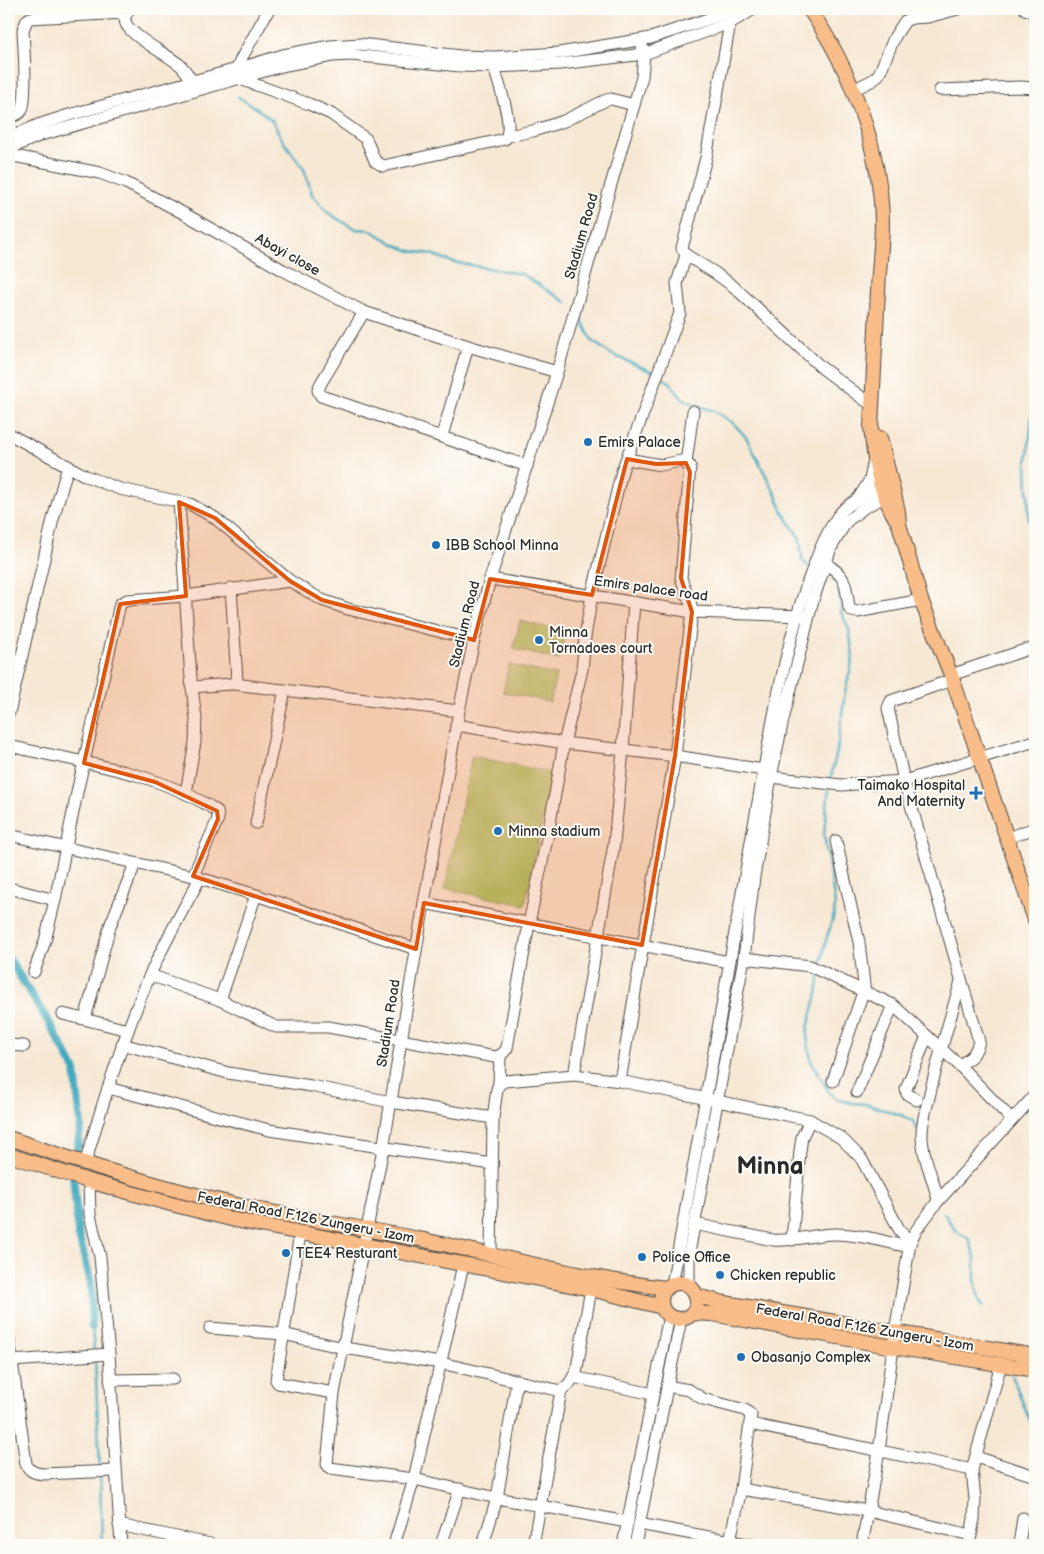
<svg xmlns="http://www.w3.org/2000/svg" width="1044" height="1554" font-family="'Balsamiq Sans',sans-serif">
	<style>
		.green { fill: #aec96f; stroke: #6c7a4d }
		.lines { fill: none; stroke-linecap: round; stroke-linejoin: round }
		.stream { stroke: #3fa9bf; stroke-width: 2.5 }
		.canal { stroke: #3fa9bf; stroke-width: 8 }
		.minor-casing { stroke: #4a4744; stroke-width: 13 }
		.major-casing { stroke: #4a4744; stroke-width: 16 }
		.minor { stroke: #fff; stroke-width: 11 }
		.major { stroke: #f8bd89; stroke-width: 14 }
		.marked { fill: #df570e; fill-opacity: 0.2; stroke: #df570e; stroke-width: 4; stroke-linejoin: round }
		.poi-dot { fill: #1f6fb2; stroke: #fdfcf7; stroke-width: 2 }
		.labels { text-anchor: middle; stroke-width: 4; stroke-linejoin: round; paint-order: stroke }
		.street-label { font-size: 14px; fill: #2b2b2b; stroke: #fdfcf7 }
		.poi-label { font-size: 14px; fill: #2b2b2b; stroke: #fdfcf7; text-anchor: start }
		.town-label { font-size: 24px; font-weight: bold; fill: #2b2b2b; stroke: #fdfcf7 }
	</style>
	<rect width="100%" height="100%" fill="#fdfcf7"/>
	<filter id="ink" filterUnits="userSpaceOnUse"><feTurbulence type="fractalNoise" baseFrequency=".02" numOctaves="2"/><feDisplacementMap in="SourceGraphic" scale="10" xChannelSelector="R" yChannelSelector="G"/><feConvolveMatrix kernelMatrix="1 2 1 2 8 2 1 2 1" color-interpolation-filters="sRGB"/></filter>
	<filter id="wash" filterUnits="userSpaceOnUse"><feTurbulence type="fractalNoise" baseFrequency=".0096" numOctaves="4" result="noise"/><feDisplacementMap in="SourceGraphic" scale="20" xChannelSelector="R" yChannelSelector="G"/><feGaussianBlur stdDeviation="1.12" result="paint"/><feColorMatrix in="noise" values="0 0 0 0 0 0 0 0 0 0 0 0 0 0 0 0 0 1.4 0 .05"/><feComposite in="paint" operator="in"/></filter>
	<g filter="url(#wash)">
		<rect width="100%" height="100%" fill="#f7e8d4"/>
		<g class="green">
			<polygon points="520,621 566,632 559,660 513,649"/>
			<polygon points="509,665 556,675 550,702 503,692"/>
			<polygon points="472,756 552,773 525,905 445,889"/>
		</g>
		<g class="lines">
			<g class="stream">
				<polyline points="238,97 255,107 272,120 283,141 304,169 312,194 327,212 341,221 356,229 370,230 396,245 411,251 431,254 452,262 522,274 566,302"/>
				<polyline points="581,318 592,341 611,354 655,373"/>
				<polyline points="661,377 671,383 676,392 684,399 693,404 714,411 724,417 733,423 746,437 776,495 783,512 800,539 802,560 808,566"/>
				<polyline points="1035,388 1027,463 1029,520 1035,534"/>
				<polyline points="830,781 837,751 845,693 853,657 849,629 841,612 838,584 833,580"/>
				<polyline points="820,968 826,940 834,915 835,904 824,834 829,787"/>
				<polyline points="820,973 817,994 808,1028 807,1037 811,1061 829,1092 836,1099 852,1103 865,1104 901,1115 912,1120 917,1129"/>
				<polyline points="944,1213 956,1231 969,1239 975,1257 975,1279 979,1300 983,1306"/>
				<polyline points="92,1327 94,1351"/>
				<polyline points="95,1359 100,1469"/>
				<polyline points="1012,1375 1027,1414 1035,1430"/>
				<polyline points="100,1474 102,1545"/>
			</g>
			<g class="canal">
				<polyline points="9,959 48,1021 75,1070 81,1125 75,1162"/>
				<polyline points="73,1174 78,1233 91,1283 92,1327"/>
			</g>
		</g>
	</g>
	<g filter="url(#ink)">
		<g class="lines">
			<g class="minor-casing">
				<g id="minor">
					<path d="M130,9C125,14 123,21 128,27C139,41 165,53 180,65C185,69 188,75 192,81"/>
					<polyline points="1025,9 1034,12"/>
					<polyline points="730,23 706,158 682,248 686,255 715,273 733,286 822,368 873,406"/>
					<polyline points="237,69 241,59 269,9"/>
					<path d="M240,79L309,104L331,114L366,139L375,161L383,166L505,139C515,126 498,83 494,67"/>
					<polyline points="853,90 873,80 879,74 895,36 905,21 912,18 928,17 958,9"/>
					<polyline points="940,90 1020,87 1035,88"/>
					<path d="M9,117C13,116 20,115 22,110C27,99 24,46 23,30L27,20L30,18L126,13"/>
					<polyline points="508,136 533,131 564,121 606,100 611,99 634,105"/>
					<polyline points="9,138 38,125 69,115 237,69 283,55 330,46 360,44 461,56 494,57 559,53 651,38 726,13 734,9"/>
					<polyline points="9,149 41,135 286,65 332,56 351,55 460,66 494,67 560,64 644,54 730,23 754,9"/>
					<polyline points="9,155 100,173 126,183 183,213 283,270 364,312 468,346 557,372"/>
					<polyline points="364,312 321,383 318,390 321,396 527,466"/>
					<polyline points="9,434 86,476 104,483 120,489 190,504 215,518 290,581 322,600 348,609 474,640"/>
					<polyline points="442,436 468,346"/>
					<polyline points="686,463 693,411"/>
					<polyline points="858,499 870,480 874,459"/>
					<polyline points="179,502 191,679 196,719 195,742 186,793"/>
					<path d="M826,564C847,576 846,586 849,608L852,611L857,612L921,600"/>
					<polyline points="490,579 692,612 803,616"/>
					<polyline points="951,675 1025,650 1035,649"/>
					<path d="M952,680L891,701L888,708L904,781L979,1041C976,1054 970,1059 959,1065"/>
					<polyline points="234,684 459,711"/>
					<polyline points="192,687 231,684 237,680 231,588"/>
					<polyline points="9,713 53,519 68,466"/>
					<polyline points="456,725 564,743 675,756 764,770"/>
					<path d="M9,746C78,762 157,771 217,811L218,819L193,876"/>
					<polyline points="771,777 841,785 904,781 1035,741"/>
					<polyline points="256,823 285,690"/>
					<polyline points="9,835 193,876 256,895 416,949"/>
					<polyline points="1007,838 1035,828"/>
					<polyline points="836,841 859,942 865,993"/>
					<polyline points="9,888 55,900"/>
					<polyline points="424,903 729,962"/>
					<polyline points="744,958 810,966 893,1005 959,1065 1012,1120"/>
					<polyline points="34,972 45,941 55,900 78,788 120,604 127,600 186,596 290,581"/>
					<path d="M150,975L220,1000L276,1027H328L495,1057C501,1056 504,1053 507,1048L529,923L548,834L564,743L582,670L585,637L592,595L622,471L680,313L677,283L686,255"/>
					<polyline points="220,1000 256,895"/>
					<polyline points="63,1014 128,1030"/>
					<polyline points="85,1019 110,926 135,864"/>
					<polyline points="122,1044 228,1073 311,1086 391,1102 493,1118"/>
					<polyline points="9,1045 24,1046"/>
					<polyline points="574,1075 614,844 623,750 634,602"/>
					<polyline points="620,1081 675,756 692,612 691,605 681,578 690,466 681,461 661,465 627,459"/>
					<polyline points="833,1081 863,992"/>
					<polyline points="499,1084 500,1056"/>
					<polyline points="108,1088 269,1130 492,1164"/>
					<polyline points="857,1092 893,1005"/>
					<polyline points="917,1100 907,1094 906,1089 927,1036"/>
					<path d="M85,1164C103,1101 123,1038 149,977C164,943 183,910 200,878"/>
					<polyline points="89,1181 90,1215 100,1257 109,1354 121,1545"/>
					<path d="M938,1201C934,1179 923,1160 922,1138C921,1121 927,1108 930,1093C939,1055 950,1018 961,981"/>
					<path d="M694,1224L773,1240C794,1242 814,1234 835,1234C860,1234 885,1242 909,1247"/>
					<polyline points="300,1234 276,1380 278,1383 334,1393"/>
					<polyline points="792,1240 800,1151 802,1137 810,1120"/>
					<polyline points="491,1254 493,1118 497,1089 499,1084 505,1081 574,1075 620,1081 810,1120 841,1138 861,1158 899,1229 910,1243"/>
					<path d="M672,1285C701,1130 727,974 755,819C769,742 781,664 805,590C814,565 823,537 838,516C849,500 872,494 888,484"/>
					<polyline points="689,1287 689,1253 744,958 754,877 771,777 783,720 813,600 831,548 846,522 865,507 892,493"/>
					<polyline points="210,1328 283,1334 344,1348 441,1363 561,1391"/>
					<path d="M9,1339L26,1464C30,1472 35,1473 43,1474L115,1471"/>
					<polyline points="12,1361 109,1354"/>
					<polyline points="573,1377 653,1394"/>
					<polyline points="110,1380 173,1379"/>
					<polyline points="667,1386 689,1390 703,1399 745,1410 751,1415 741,1489 729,1545"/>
					<polyline points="750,1424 972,1470"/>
					<polyline points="976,1457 1035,1476"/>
					<polyline points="741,1489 868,1511 971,1535"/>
					<polyline points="627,1522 497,1498 414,1479 330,1468 327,1464 334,1393 383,1149 424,903 459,711 474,640 490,579 557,372 642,77 644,54 641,41"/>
					<polyline points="639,1524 752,1545"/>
					<polyline points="119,1525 210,1544"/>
					<polyline points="394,1545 414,1479 463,1265"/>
					<polyline points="441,1545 460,1489"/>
					<polyline points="483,1545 497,1498 517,1380"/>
					<polyline points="533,1545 561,1391 569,1384 576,1373 591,1289"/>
					<polyline points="623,1545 669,1316"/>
					<polyline points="635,1545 681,1319"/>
					<polyline points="862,1545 879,1451 895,1332 910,1243 915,1232 938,1201 1035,1095"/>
					<polyline points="969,1545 974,1519 975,1499 972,1470 1001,1364"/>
					<polyline points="1019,1545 1023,1518"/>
				</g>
			</g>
			<g class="major-casing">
				<g id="major">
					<path d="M809,9C850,67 881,149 882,222C882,244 879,267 878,290C876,336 873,381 871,427C874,461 880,495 899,524"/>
					<polyline points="880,438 898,511 899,524 921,600 951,675 1035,920"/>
					<path d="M9,1138C84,1164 159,1187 237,1205C297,1218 358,1227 419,1239C501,1256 583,1279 666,1288"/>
					<polyline points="9,1155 85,1180 171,1204 235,1220 591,1289 662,1307"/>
					<circle cx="679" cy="1301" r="18"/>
					<polyline points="696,1296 725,1303 1035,1356"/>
					<polyline points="692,1313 712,1314 893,1347 1035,1370"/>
				</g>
			</g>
			<use href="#minor" class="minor"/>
			<use href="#major" class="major"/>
		</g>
	</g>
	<path class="marked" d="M627,459L656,464L686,463L690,472L681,578L692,612L675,756L642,945L424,903L416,949L193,876L218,819L217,811L155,782L84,763L120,604L186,596L179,502L215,518L290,581L322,600L474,640L490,579L592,595Z"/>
	<g class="poi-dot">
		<circle cx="588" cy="442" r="5"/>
		<circle cx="436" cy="545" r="5"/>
		<circle cx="539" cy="640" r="5"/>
		<path d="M973.5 785.5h5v5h5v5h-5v5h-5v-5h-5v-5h5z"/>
		<circle cx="498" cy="831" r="5"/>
		<circle cx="286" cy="1253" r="5"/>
		<circle cx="642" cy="1257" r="5"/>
		<circle cx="720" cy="1275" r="5"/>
		<circle cx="741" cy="1357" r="5"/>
	</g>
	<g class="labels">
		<g class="street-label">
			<text transform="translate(581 236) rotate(-74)" y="5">Stadium Road</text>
			<text transform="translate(288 254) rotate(29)" y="5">Abayi close</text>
			<text transform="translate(651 588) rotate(8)" y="5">Emirs palace road</text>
			<text transform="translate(464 624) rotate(-76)" y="5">Stadium Road</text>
			<text transform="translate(388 1023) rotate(-81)" y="5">Stadium Road</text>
			<text transform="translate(306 1217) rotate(11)" y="5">Federal Road F.126 Zungeru - Izom</text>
			<text transform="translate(865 1327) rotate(10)" y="5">Federal Road F.126 Zungeru - Izom</text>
		</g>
		<g class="poi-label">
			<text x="598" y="447">Emirs Palace</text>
			<text x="446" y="550">IBB School Minna</text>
			<text x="549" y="637">Minna<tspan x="549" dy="16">Tornadoes court</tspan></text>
			<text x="965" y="790" text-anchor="end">Taimako Hospital<tspan x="965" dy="16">And Maternity</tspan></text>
			<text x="508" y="836">Minna stadium</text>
			<text x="296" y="1258">TEE4 Resturant</text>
			<text x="652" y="1262">Police Office</text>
			<text x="730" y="1280">Chicken republic</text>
			<text x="751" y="1362">Obasanjo Complex</text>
		</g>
		<g class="town-label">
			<text x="770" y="1174">Minna</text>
		</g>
	</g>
	<rect width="1044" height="1554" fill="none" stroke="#fdfcf7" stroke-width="30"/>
</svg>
